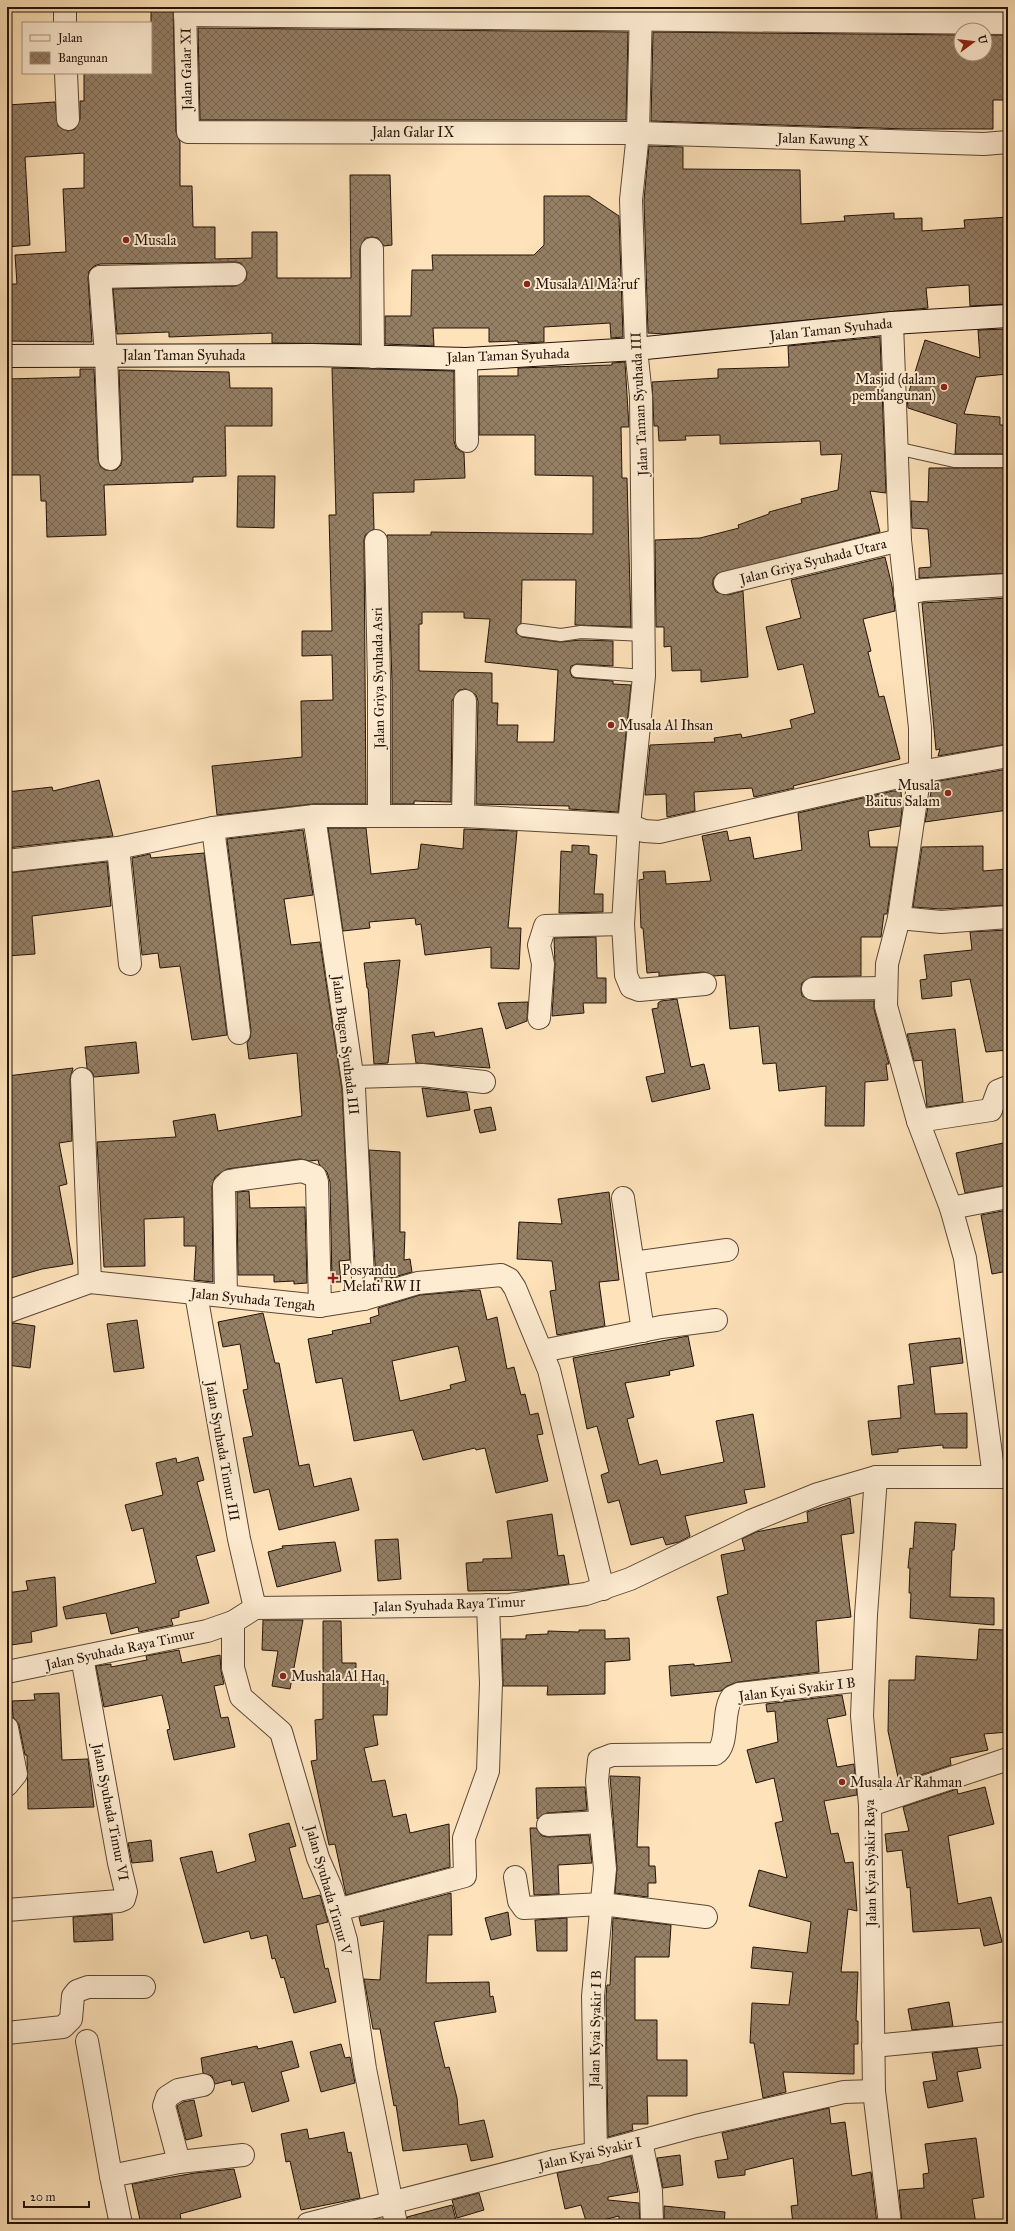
<svg xmlns="http://www.w3.org/2000/svg" width="1015" height="2231" font-family="'IM FELL Great Primer',serif">
	<style>
		.building { fill: url(#building-cross-hatch); stroke: #231309; fill-rule: evenodd }
		.lines { fill: none; stroke-linecap: round; stroke-linejoin: round }
		.lane-casing { stroke: #5a4735; stroke-width: 14 }
		.street-casing { stroke: #5a4735; stroke-width: 24 }
		.secondary-casing { stroke: #231309; stroke-width: 24 }
		.lane { stroke: #feecd2; stroke-width: 12 }
		.street { stroke: #feecd2; stroke-width: 22 }
		.secondary { stroke: #feecd2; stroke-width: 22 }
		.poi-dot { fill: #8f2418; stroke: #feecd2; stroke-width: 1.5 }
		.labels { text-anchor: middle; stroke-width: 4; stroke-linejoin: round; paint-order: stroke }
		.street-label { font-size: 14px; fill: #231309; stroke: #feecd2 }
		.poi-label { font-size: 14px; fill: #231309; stroke: #feecd2; text-anchor: start }
	</style>
	<defs>
		<pattern id="building-cross-hatch" width="8" height="8" patternUnits="userSpaceOnUse"><rect width="8" height="8" fill="#957f65"/><path d="M0 0l8 8M0 8l8-8" fill="none" stroke="#796751"/></pattern>
	</defs>
	<rect width="100%" height="100%" fill="#fee2b9"/>
	<filter id="stains"><feTurbulence type="fractalNoise" baseFrequency=".005" numOctaves="4"/><feColorMatrix values="0 0 0 0 .2 0 0 0 0 .09 0 0 0 0 .02 0 0 0 .5 -.17"/></filter>
	<radialGradient id="worn" r=".72"><stop offset=".6" stop-color="#630" stop-opacity="0"/><stop offset="1" stop-color="#630" stop-opacity=".3"/></radialGradient>
	<g class="building">
		<polygon points="151,7 173,7 176,132 180,142 180,186 192,186 193,227 215,227 215,259 252,258 252,232 277,232 277,278 351,278 350,175 390,175 392,245 384,246 378,238 372,237 365,238 360,249 360,344 272,343 272,333 169,337 169,332 117,334 113,289 236,286 246,280 247,273 241,263 235,262 100,264 94,266 89,271 88,278 92,342 7,341 7,284 17,284 15,255 66,252 63,189 84,188 84,153 25,157 30,245 7,247 7,105 55,102 58,126 68,131 75,129 80,119 80,101 84,101 84,73 151,73"/>
		<polygon points="653,7 999,7 999,10"/>
		<polygon points="198,28 628,32 626,120 200,120"/>
		<polygon points="653,32 961,35 961,54 985,54 985,35 1005,35 1005,100 993,100 993,129 908,129 651,121"/>
		<polygon points="649,146 683,147 683,169 800,170 801,224 845,221 844,216 894,213 894,219 922,218 922,231 965,228 964,220 1008,217 1008,304 970,306 969,285 926,288 928,308 665,334 648,333 644,200"/>
		<polygon points="544,196 589,196 619,216 623,337 611,338 610,323 544,327 544,342 518,343 518,341 489,342 489,328 433,328 434,346 385,344 385,316 411,316 412,270 433,270 432,255 534,255 544,245"/>
		<polygon points="1008,329 1008,374 976,377 964,414 1000,417 1000,425 1008,425 1006,454 955,454 957,424 908,408 907,398 925,340 980,358 978,330"/>
		<polygon points="880,337 886,493 870,491 880,532 717,574 713,579 713,586 716,592 728,595 743,591 748,677 701,682 701,670 672,671 671,646 664,647 664,627 656,627 655,540 700,538 739,528 738,525 769,514 769,512 802,503 801,499 838,490 842,454 821,455 820,441 720,444 720,435 685,436 686,440 659,441 658,426 654,426 652,382 718,378 718,369 789,367 788,346"/>
		<path d="M625,362L629,427H621L622,478H627L631,627L575,625L576,580H522L521,623L516,629V633L522,637L560,642L581,640L613,641V666L577,664L571,666L570,671L572,677L576,678L613,681V684L631,685L618,812L569,809V806L476,804L478,701L476,695L466,689L459,690L452,701L451,802L414,801V804H392V681L387,535H431V532L593,534V476L535,475V435H479V376H518V368L612,365V363ZM422,612H464V618L490,619L485,662L558,670L554,742H517L518,725H497L498,703H492V673L419,671V624H422Z"/>
		<polygon points="332,368 454,371 454,441 456,448 464,453 465,478 414,480 414,492 373,493 374,529 365,535 364,541 366,804 313,804 217,815 212,766 302,757 301,701 333,700 332,655 302,656 302,631 332,631 329,515 336,515"/>
		<polygon points="80,369 94,369 98,459 100,466 105,470 116,470 121,465 122,459 119,370 229,372 230,388 272,388 272,426 225,426 226,476 193,477 193,482 104,485 106,535 47,537 46,501 41,501 40,475 7,475 7,379 80,377"/>
		<polygon points="929,468 1004,468 1004,480 1008,481 1008,573 919,578 919,568 931,567 928,529 912,528 911,501 928,502"/>
		<polygon points="238,476 275,476 274,528 237,527"/>
		<polygon points="885,557 892,586 895,611 863,619 871,651 868,652 879,697 884,696 900,759 793,786 794,788 754,797 752,788 694,792 695,811 667,817 666,794 645,795 650,745 715,742 714,738 741,734 742,738 792,728 790,720 815,713 803,664 778,670 766,627 801,618 791,580"/>
		<polygon points="1008,598 1008,744 938,756 940,749 936,750 922,603"/>
		<polygon points="1008,769 1008,810 925,822 933,782"/>
		<polygon points="99,780 113,836 7,848 7,792 52,787 53,791"/>
		<polygon points="893,791 901,791 902,810 900,826 868,831 870,847 897,847 887,914 884,914 881,937 861,937 861,976 812,977 802,983 801,989 802,996 813,1001 874,1001 874,1009 889,1064 886,1064 888,1080 865,1082 864,1126 825,1126 826,1086 779,1091 776,1063 763,1064 759,1026 730,1029 725,975 714,976 704,972 659,976 659,972 647,973 643,928 641,928 639,880 644,879 643,872 665,871 666,884 711,881 702,836 727,831 729,841 750,837 754,859 802,850 798,813"/>
		<polygon points="328,828 366,828 371,874 418,869 421,844 463,849 464,829 517,831 508,928 521,928 519,969 491,968 491,947 425,955 421,924 416,925 415,918 369,922 370,928 343,931"/>
		<polygon points="303,830 313,895 284,899 291,945 320,942 342,1089 350,1260 339,1261 341,1282 332,1282 330,1182 327,1172 319,1164 318,1160 310,1161 300,1159 227,1169 215,1177 212,1186 213,1282 194,1280 196,1246 184,1246 184,1217 144,1219 145,1266 104,1267 97,1142 176,1137 173,1121 215,1114 218,1131 302,1116 297,1053 249,1059 247,1043 250,1038 251,1031 227,839"/>
		<polygon points="572,845 589,846 589,854 597,855 594,894 603,894 603,912 559,913 561,851 572,852"/>
		<polygon points="983,846 983,871 1008,869 1008,905 941,909 913,907 922,847"/>
		<polygon points="204,853 227,1035 192,1040 180,966 160,968 158,953 142,955 132,858 150,854 151,858"/>
		<polygon points="107,862 111,906 32,916 35,954 7,956 7,873"/>
		<polygon points="1008,930 1008,1050 986,1052 970,979 951,982 952,996 922,999 920,980 927,979 924,955 972,950 970,932"/>
		<polygon points="596,937 597,978 606,978 606,1003 583,1003 584,1013 552,1016 555,965 554,938"/>
		<polygon points="400,960 388,1063 374,1064 368,988 367,988 364,963"/>
		<polygon points="677,999 691,1067 704,1064 710,1089 652,1102 646,1077 665,1073 652,1009 658,1008 658,1003 661,1001"/>
		<polygon points="528,1002 527,1021 506,1029 498,1003"/>
		<polygon points="482,1028 490,1068 416,1063 412,1035 434,1032 435,1037"/>
		<polygon points="955,1029 963,1102 927,1107 922,1060 914,1061 907,1034"/>
		<polygon points="136,1042 139,1073 94,1077 92,1072 87,1068 85,1047"/>
		<polygon points="73,1068 70,1079 72,1141 59,1143 67,1184 59,1186 73,1264 42,1269 7,1279 7,1076"/>
		<polygon points="422,1088 467,1093 470,1110 427,1117"/>
		<polygon points="491,1107 496,1130 480,1133 474,1110"/>
		<polygon points="1008,1142 1008,1185 965,1193 956,1153"/>
		<polygon points="369,1150 400,1152 400,1232 405,1232 404,1260 410,1259 412,1272 376,1282"/>
		<polygon points="249,1191 250,1208 305,1207 307,1283 294,1284 294,1281 274,1282 274,1275 238,1275 237,1192"/>
		<polygon points="609,1192 619,1280 599,1282 605,1326 557,1335 550,1291 556,1290 552,1261 517,1259 519,1222 562,1224 558,1199"/>
		<polygon points="1008,1210 1008,1271 992,1274 981,1215"/>
		<path d="M480,1290L487,1320L497,1317L507,1369L514,1367L521,1395L525,1394L530,1415L538,1413L543,1434L537,1435L548,1481L496,1493L485,1448L476,1450L475,1448L423,1460L413,1430L354,1441L342,1378L316,1383L308,1339L333,1334L332,1331L371,1323L370,1318L379,1315L378,1308L420,1295ZM458,1346L466,1381L450,1385L451,1389L400,1401L392,1361Z"/>
		<polygon points="263,1313 275,1363 279,1363 299,1466 309,1464 314,1487 351,1478 359,1510 279,1530 269,1489 254,1493 243,1438 253,1436 243,1390 248,1389 240,1344 223,1347 218,1322"/>
		<polygon points="137,1320 144,1368 114,1372 107,1324"/>
		<polygon points="14,1323 35,1326 30,1368 7,1365 7,1324"/>
		<polygon points="688,1336 694,1366 669,1371 670,1375 625,1383 634,1417 627,1419 639,1465 657,1460 661,1475 724,1462 716,1421 753,1414 765,1487 744,1490 747,1503 685,1516 690,1536 679,1542 666,1545 663,1537 631,1545 619,1500 608,1503 601,1475 609,1472 597,1426 587,1429 573,1358"/>
		<polygon points="960,1338 963,1363 930,1367 935,1414 967,1413 967,1448 943,1448 943,1445 898,1449 898,1452 872,1455 868,1421 901,1418 898,1386 914,1384 909,1344"/>
		<polygon points="198,1457 204,1480 197,1482 215,1551 196,1556 209,1603 179,1611 179,1617 171,1619 173,1625 139,1632 138,1627 111,1634 106,1613 66,1619 63,1607 156,1583 143,1528 132,1531 125,1505 163,1495 156,1463 176,1458 177,1463"/>
		<polygon points="850,1498 854,1533 841,1535 851,1617 816,1621 819,1672 738,1682 727,1686 721,1691 671,1696 669,1666 694,1664 694,1666 732,1662 717,1597 728,1594 721,1555 745,1550 742,1539 756,1532 808,1522 807,1512"/>
		<polygon points="552,1514 558,1556 564,1555 569,1584 526,1590 468,1591 466,1563 483,1562 483,1559 512,1558 507,1521"/>
		<polygon points="915,1522 956,1524 954,1550 952,1550 950,1597 994,1598 994,1625 910,1618 911,1593 909,1593 910,1568 908,1568 910,1548 913,1549"/>
		<polygon points="398,1539 401,1579 378,1581 375,1540"/>
		<polygon points="335,1542 341,1571 277,1587 268,1552 283,1548 282,1546"/>
		<polygon points="55,1577 57,1626 31,1632 32,1642 11,1645 7,1617 7,1593 28,1590 26,1581"/>
		<polygon points="263,1620 303,1620 290,1689 272,1686 278,1651 262,1650"/>
		<polygon points="323,1621 341,1621 342,1663 356,1663 356,1680 388,1681 387,1715 373,1715 378,1745 364,1748 372,1782 385,1780 393,1817 406,1814 410,1833 449,1824 450,1867 346,1895 335,1844 329,1845 311,1761 317,1760 315,1720 323,1719"/>
		<polygon points="979,1629 1004,1630 1004,1632 1008,1632 1008,1732 984,1734 988,1750 950,1758 951,1765 899,1782 888,1731 889,1680 915,1680 916,1656 977,1660"/>
		<polygon points="579,1630 605,1630 605,1639 629,1638 630,1660 605,1662 605,1694 547,1695 548,1686 503,1686 502,1639 526,1639 526,1635 548,1634 548,1631 579,1632"/>
		<polygon points="179,1650 182,1663 220,1655 221,1671 224,1684 214,1686 221,1718 228,1717 235,1747 174,1760 167,1730 170,1729 162,1695 104,1707 96,1666 111,1664 111,1667 147,1660 146,1656"/>
		<polygon points="59,1693 62,1760 88,1759 94,1807 28,1809 27,1755 25,1755 19,1725 13,1717 12,1701 35,1700 34,1694"/>
		<polygon points="842,1695 846,1715 827,1719 837,1767 854,1764 857,1795 824,1801 831,1834 838,1833 845,1863 853,1862 857,1911 848,1909 841,1972 858,1972 856,2021 858,2021 858,2044 854,2044 854,2074 783,2072 786,2092 763,2098 754,2043 750,2043 752,2003 789,2005 793,1972 751,1968 753,1947 807,1953 811,1922 749,1906 759,1870 787,1878 775,1823 783,1821 774,1778 756,1783 747,1750 778,1742 775,1711 767,1712 766,1704"/>
		<polygon points="610,1776 640,1777 637,1847 649,1847 649,1866 655,1866 656,1883 648,1883 648,1897 615,1893 617,1868"/>
		<polygon points="585,1787 587,1810 547,1813 537,1819 536,1788"/>
		<polygon points="985,1787 994,1824 948,1836 958,1904 991,1897 1002,1942 984,1946 980,1928 913,1932 910,1887 907,1888 902,1850 887,1852 885,1834 909,1831 903,1807 957,1789 958,1794"/>
		<polygon points="289,1823 296,1846 289,1848 303,1899 320,1895 328,1922 316,1925 325,1969 328,1968 336,2002 294,2013 284,1977 281,1978 275,1958 272,1959 267,1935 251,1939 249,1931 204,1943 180,1858 212,1851 217,1873 256,1861 249,1834"/>
		<polygon points="530,1828 536,1828 542,1836 548,1837 589,1835 592,1863 558,1865 559,1894 534,1895"/>
		<polygon points="151,1840 153,1861 132,1863 128,1843"/>
		<polygon points="451,1893 452,1935 428,1935 426,1983 489,1982 490,1997 493,1996 496,2012 434,2022 445,2068 449,2067 457,2098 459,2125 484,2120 493,2157 471,2161 467,2144 403,2151 396,2105 394,2106 380,2029 373,2029 364,1979 380,1980 384,1921 361,1926 359,1917"/>
		<polygon points="508,1912 511,1935 491,1940 485,1918"/>
		<polygon points="112,1914 113,1940 74,1942 73,1917"/>
		<polygon points="567,1918 567,1951 537,1951 535,1920"/>
		<polygon points="613,1918 671,1925 669,1957 635,1957 635,2020 657,2020 657,2060 687,2060 687,2096 647,2096 648,2124 632,2124 633,2130 608,2137 606,1996 607,1985 610,1985"/>
		<polygon points="949,2002 953,2026 912,2030 908,2009"/>
		<polygon points="292,2041 299,2067 281,2072 289,2101 252,2112 244,2082 232,2085 231,2080 215,2084 212,2076 203,2073 201,2058 257,2046 258,2049"/>
		<polygon points="341,2044 345,2058 350,2057 355,2083 321,2092 310,2052"/>
		<polygon points="977,2048 981,2068 957,2072 963,2101 928,2108 923,2082 937,2080 932,2053"/>
		<polygon points="194,2100 202,2136 186,2140 177,2106 183,2102"/>
		<polygon points="829,2108 831,2124 845,2122 852,2176 871,2172 877,2224 793,2224 791,2206 798,2205 793,2158 745,2170 745,2175 718,2178 715,2161 728,2159 722,2133"/>
		<polygon points="307,2129 309,2139 344,2132 348,2153 351,2152 360,2198 301,2210 290,2161 286,2162 281,2134"/>
		<polygon points="976,2138 984,2197 972,2199 976,2224 902,2224 899,2190 924,2188 923,2174 929,2173 925,2144"/>
		<polygon points="680,2155 683,2185 663,2188 657,2158"/>
		<polygon points="631,2156 638,2192 608,2197 608,2200 639,2203 640,2224 619,2224 619,2216 587,2224 581,2205 565,2209 557,2173"/>
		<polygon points="234,2169 241,2197 180,2214 182,2224 141,2224 132,2184 195,2173"/>
		<polygon points="479,2193 484,2210 457,2218 452,2200"/>
		<polygon points="452,2205 457,2224 408,2224 407,2217"/>
		<polygon points="664,2206 725,2212 724,2224 664,2224"/>
	</g>
	<g class="lines">
		<g class="lane-casing">
			<g id="lane">
				<polyline points="896,448 954,461 1008,461"/>
				<polyline points="523,630 561,635 581,632 644,635"/>
				<polyline points="577,671 644,676"/>
			</g>
		</g>
		<g class="street-casing">
			<g id="street">
				<polyline points="65,7 65,23"/>
				<polyline points="185,7 188,132 638,133 984,144 1008,142"/>
				<polyline points="641,7 638,133 631,200 636,349 641,396 644,676 629,825 623,924 626,975 631,987 639,990 705,984"/>
				<polyline points="185,15 1008,23"/>
				<polyline points="66,73 68,119"/>
				<polyline points="372,249 373,357"/>
				<polyline points="892,323 900,540 920,728 920,772 899,918 887,964 886,1006 918,1121 951,1208 965,1258 994,1477"/>
				<polyline points="466,359 467,441"/>
				<polyline points="110,459 106,355 100,277 235,274"/>
				<polyline points="376,541 379,681 379,814"/>
				<polyline points="725,583 900,540"/>
				<polyline points="905,594 923,590 1008,585"/>
				<polyline points="314,816 354,1088 364,1299"/>
				<polyline points="463,816 465,701"/>
				<polyline points="213,828 239,1033"/>
				<polyline points="118,848 130,964"/>
				<polyline points="7,861 118,848 213,828 314,816 463,816 629,825 644,831 659,832 920,772 1008,756"/>
				<polyline points="899,918 941,922 1008,917"/>
				<polyline points="813,989 886,988"/>
				<polyline points="539,1018 543,964 539,945 545,926 623,924"/>
				<polyline points="353,1077 422,1075 484,1082"/>
				<polyline points="82,1079 90,1282"/>
				<polyline points="918,1121 991,1110 998,1091 1008,1087"/>
				<polyline points="623,1198 643,1331"/>
				<polyline points="951,1208 1008,1197"/>
				<polyline points="633,1263 727,1250"/>
				<polyline points="196,1294 239,1539 255,1608"/>
				<polyline points="226,1296 224,1186 229,1181 235,1180 302,1171 315,1176 317,1182 320,1306"/>
				<polyline points="7,1312 90,1282 320,1306 364,1299 418,1283 501,1275 509,1279 515,1288 549,1370 603,1589"/>
				<polyline points="542,1351 661,1327 716,1320"/>
				<polyline points="876,1477 866,1615 862,1716 870,1805 874,2091 890,2224"/>
				<polyline points="233,1622 233,1668 241,1697 281,1732 318,1858 331,1888 346,1940 365,2069 396,2224"/>
				<polyline points="7,1672 207,1631 233,1622 255,1608 510,1605 586,1594 630,1579 751,1521 818,1494 876,1477 1008,1477"/>
				<polyline points="7,1728 16,1774 7,1785"/>
				<polyline points="870,1805 1008,1759"/>
				<polyline points="548,1825 601,1822"/>
				<polyline points="515,1877 519,1901 524,1908 602,1904 706,1917"/>
				<polyline points="7,1910 119,1901 124,1899 126,1892 119,1863 82,1657"/>
				<polyline points="337,1910 465,1876 464,1838 488,1771 491,1683 488,1605"/>
				<polyline points="7,2033 63,2027 71,2019 73,1996 77,1991 88,1987 144,1987"/>
				<polyline points="87,2041 111,2176"/>
				<polyline points="873,2046 1008,2033"/>
				<polyline points="641,2141 651,2191 652,2223"/>
				<path d="M596,2153L593,1996L605,1869L597,1781L599,1760L612,1755L715,1754C730,1745 721,1712 732,1697L739,1694L862,1680"/>
				<polyline points="179,2162 164,2106 167,2097 178,2090 203,2085"/>
				<polyline points="121,2224 111,2176 179,2162 243,2155"/>
				<polyline points="308,2224 555,2161 596,2153 696,2126 844,2092 874,2091"/>
			</g>
		</g>
		<g class="secondary-casing">
			<polyline id="secondary" points="7,356 312,355 466,359 636,349 892,323 1008,316"/>
		</g>
		<use href="#lane" class="lane"/>
		<use href="#street" class="street"/>
		<use href="#secondary" class="secondary"/>
	</g>
	<g class="poi-dot">
		<circle cx="126" cy="240" r="4"/>
		<circle cx="527" cy="284" r="4"/>
		<circle cx="944" cy="387" r="4"/>
		<circle cx="611" cy="725" r="4"/>
		<circle cx="948" cy="793" r="4"/>
		<path d="M331 1272h4v4h4v4h-4v4h-4v-4h-4v-4h4z"/>
		<circle cx="283" cy="1676" r="4"/>
		<circle cx="842" cy="1782" r="4"/>
	</g>
	<g class="labels">
		<g class="street-label">
			<text transform="translate(186 69) rotate(-91)" y="5">Jalan Galar XI</text>
			<text x="413" y="137">Jalan Galar IX</text>
			<text transform="translate(823 139) rotate(2)" y="5">Jalan Kawung X</text>
			<text transform="translate(831 329) rotate(-6)" y="5">Jalan Taman Syuhada</text>
			<text x="184" y="360">Jalan Taman Syuhada</text>
			<text transform="translate(508 355) rotate(-2)" y="5">Jalan Taman Syuhada</text>
			<text transform="translate(639 404) rotate(-93)" y="5">Jalan Taman Syuhada III</text>
			<text transform="translate(813 561) rotate(-14)" y="5">Jalan Griya Syuhada Utara</text>
			<text transform="translate(378 678) rotate(-91)" y="5">Jalan Griya Syuhada Asri</text>
			<text transform="translate(346 1045) rotate(83)" y="5">Jalan Bugen Syuhada III</text>
			<text transform="translate(253 1299) rotate(6)" y="5">Jalan Syuhada Tengah</text>
			<text transform="translate(223 1451) rotate(80)" y="5">Jalan Syuhada Timur III</text>
			<text transform="translate(449 1604) rotate(-2)" y="5">Jalan Syuhada Raya Timur</text>
			<text transform="translate(120 1649) rotate(-12)" y="5">Jalan Syuhada Raya Timur</text>
			<text transform="translate(797 1689) rotate(-7)" y="5">Jalan Kyai Syakir I B</text>
			<text transform="translate(111 1812) rotate(79)" y="5">Jalan Syuhada Timur VI</text>
			<text transform="translate(870 1863) rotate(-91)" y="5">Jalan Kyai Syakir Raya</text>
			<text transform="translate(329 1890) rotate(74)" y="5">Jalan Syuhada Timur V</text>
			<text transform="translate(595 2029) rotate(-89)" y="5">Jalan Kyai Syakir I B</text>
			<text transform="translate(590 2153) rotate(-13)" y="5">Jalan Kyai Syakir I</text>
		</g>
		<g class="poi-label">
			<text x="134" y="245">Musala</text>
			<text x="535" y="289">Musala Al Ma'ruf</text>
			<text x="936" y="384" text-anchor="end">Masjid (dalam<tspan x="936" dy="16">pembangunan)</tspan></text>
			<text x="619" y="730">Musala Al Ihsan</text>
			<text x="940" y="790" text-anchor="end">Musala<tspan x="940" dy="16">Baitus Salam</tspan></text>
			<text x="342" y="1275">Posyandu<tspan x="342" dy="16">Melati RW II</tspan></text>
			<text x="291" y="1681">Mushala Al Haq</text>
			<text x="850" y="1787">Musala Ar Rahman</text>
		</g>
	</g>
	<rect width="1015" height="2231" fill="none" stroke="#fee2b9" stroke-width="24"/>
	<rect x="8" y="8" width="999" height="2215" fill="none" stroke="#231309" stroke-width="2"/>
	<rect x="12" y="12" width="991" height="2207" fill="none" stroke="#231309"/>
	<rect x="22" y="22" width="130" height="52" fill="#feecd2" stroke="#a69582"/>
	<rect x="30" y="35" width="20" height="6" fill="#feecd2" stroke="#a69582"/>
	<text x="58" y="42" font-size="12" fill="#231309">Jalan</text>
	<rect x="30" y="52" width="20" height="12" fill="url(#building-cross-hatch)" stroke="#a69582"/>
	<text x="58" y="62" font-size="12" fill="#231309">Bangunan</text>
	<g transform="translate(973 42) rotate(75)"><circle r="19" fill="#feecd2" stroke="#a69582"/>
	<path d="M0-3L7 15L0 10L-7 15Z" fill="#8f2418"/>
	<text y="-6" font-size="11" font-weight="bold" text-anchor="middle" fill="#231309">U</text>
	</g>
	<path d="M24 2201v6h65v-6" fill="none" stroke="#231309" stroke-width="2"/>
	<text x="30" y="2201" font-size="12" fill="#231309" stroke="#feecd2" stroke-width="3" paint-order="stroke">20 m</text>
	<rect width="100%" height="100%" filter="url(#stains)"/>
	<rect width="100%" height="100%" fill="url(#worn)"/>
</svg>
